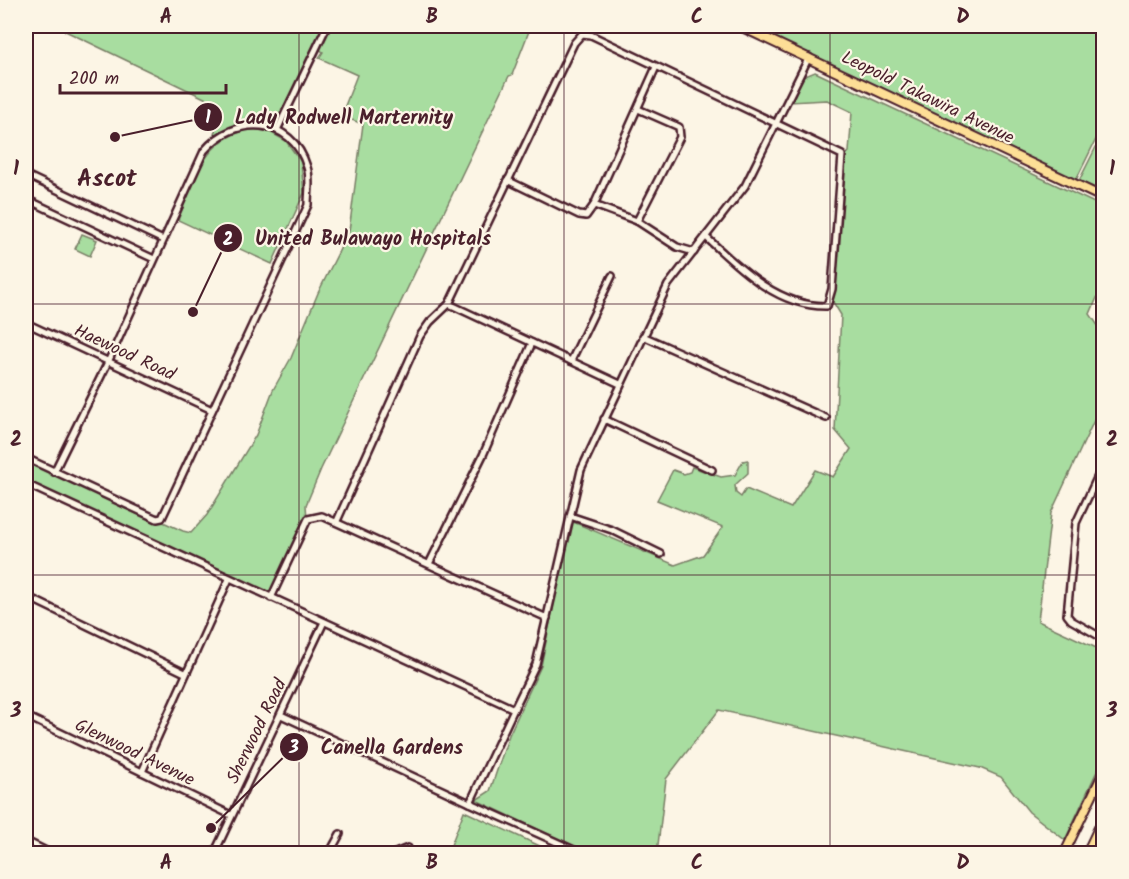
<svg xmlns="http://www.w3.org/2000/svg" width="1129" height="879" font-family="Kalam,sans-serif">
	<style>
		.green { fill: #a8dda0; stroke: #797e66; stroke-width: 1.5 }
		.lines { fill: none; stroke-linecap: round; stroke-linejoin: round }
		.minor-casing { stroke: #4a1f2b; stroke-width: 10 }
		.major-casing { stroke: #4a1f2b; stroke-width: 11 }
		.highway-casing { stroke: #4a1f2b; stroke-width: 12 }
		.minor { stroke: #fcf5e5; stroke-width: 5 }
		.major { stroke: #fdde96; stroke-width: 7 }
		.highway { stroke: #fdde96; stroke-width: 8 }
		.grid { fill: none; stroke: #4a1f2b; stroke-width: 1.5; stroke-opacity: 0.55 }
		.labels { text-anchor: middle; stroke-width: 4.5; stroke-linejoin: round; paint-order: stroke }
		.street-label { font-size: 18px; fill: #4a1f2b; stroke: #fcf5e5 }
		.district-label { font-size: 24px; font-weight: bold; fill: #4a1f2b; stroke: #fcf5e5 }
		.leader { fill: none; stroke: #4a1f2b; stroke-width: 2 }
		.callout-dot { fill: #4a1f2b; stroke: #fcf5e5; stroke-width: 2 }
		.mark-label { font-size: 18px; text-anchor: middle; font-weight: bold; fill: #fff }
		.callout-label { font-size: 20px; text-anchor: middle; font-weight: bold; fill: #4a1f2b; stroke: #fcf5e5; stroke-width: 4.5; stroke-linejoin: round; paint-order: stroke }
		.neatline { fill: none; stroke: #4a1f2b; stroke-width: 2 }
		.grid-label { font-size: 20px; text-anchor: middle; font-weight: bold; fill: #4a1f2b }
	</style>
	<rect width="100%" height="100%" fill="#fcf5e5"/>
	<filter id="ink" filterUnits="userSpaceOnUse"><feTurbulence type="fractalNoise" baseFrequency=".0167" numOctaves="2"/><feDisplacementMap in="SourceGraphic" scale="12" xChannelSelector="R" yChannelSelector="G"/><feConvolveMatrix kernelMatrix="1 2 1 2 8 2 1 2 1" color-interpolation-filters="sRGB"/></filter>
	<g filter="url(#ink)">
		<g class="green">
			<path d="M55,26H324L274,126C251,123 232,124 213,139L221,106Z"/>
			<polygon points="330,26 531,26 512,75 509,76 321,469 306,505 307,519 270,595 26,482 26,460 183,531 191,533 207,515 256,435 273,390 291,358 318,293 349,231 363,124 341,116 357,75 319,58 323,52 319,49"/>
			<polygon points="748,26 1052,26 1052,30 1053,26 1103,26 1103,125 1076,180"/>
			<polygon points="815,72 1103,207 1103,284 1090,314 1103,333 1103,401 1051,513 1038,621 1103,651 1103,758 1065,840 1029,812 1001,777 980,768 719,710 666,779 657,853 603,854 580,849 476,800 490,791 509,735 541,666 571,521 675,565 703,555 723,527 657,500 673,470 684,474 690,472 692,467 721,477 735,475 743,461 748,460 748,473 735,485 736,493 741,497 746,489 791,508 815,470 833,477 851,449 835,430 841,315 833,302 844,157 849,152 852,112 827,100 790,102 803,77"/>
			<path d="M252,129L270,132L286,141L301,162L304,193L272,264L178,220C196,179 202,138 252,129Z"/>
			<polygon points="1103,133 1103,192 1079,181"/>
			<polygon points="82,234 97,240 90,256 75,249"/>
			<polygon points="464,811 555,853 448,853"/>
			<polygon points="1103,828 1103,853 1093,850"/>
		</g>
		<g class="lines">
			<g class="minor-casing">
				<g id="minor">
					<polyline points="278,128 327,26"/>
					<polyline points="26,175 163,240"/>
					<polyline points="507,180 579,215 586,216 594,205 656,67"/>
					<polyline points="26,199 154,259"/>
					<polyline points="594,205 637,221 680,137 679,127 638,109"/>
					<polyline points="637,221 677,247 694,252"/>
					<polyline points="449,304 620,384"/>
					<polyline points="26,323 212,410"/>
					<polyline points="643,336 826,418"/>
					<polyline points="571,361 612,276"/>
					<polyline points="604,419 712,470"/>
					<path d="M26,458L157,519L162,518L308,205C308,193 311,179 307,167C292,116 235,114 204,151L109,360L54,472"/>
					<polyline points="1104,463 1076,523 1067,615 1071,620 1104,639"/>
					<polyline points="26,484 514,709 470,803 281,715"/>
					<polyline points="570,516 612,530 661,554"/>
					<path d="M337,521L420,336L430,322L449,304L574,43L582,34L591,35L842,155L832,289L827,306C778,307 739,268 706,237"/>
					<polyline points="429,564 483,455 532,343"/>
					<polyline points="26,596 185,673"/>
					<polyline points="271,598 308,519 322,516 547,618"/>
					<polyline points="514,709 536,664 581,470 668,285 745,186 809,57"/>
					<polyline points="26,716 231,815"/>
					<polyline points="142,772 229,579"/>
					<polyline points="470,803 583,854"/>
					<polyline points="26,841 52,854"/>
					<polyline points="214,854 324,622"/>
					<polyline points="329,854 340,834"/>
					<polyline points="393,854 408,848"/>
				</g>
			</g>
			<g class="major-casing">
				<g id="major">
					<polyline points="1064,854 1104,771"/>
					<polyline points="1086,854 1104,816"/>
				</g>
			</g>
			<g class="highway-casing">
				<polyline id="highway" points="740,26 1104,198"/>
			</g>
			<use href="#minor" class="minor"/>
			<use href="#major" class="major"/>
			<use href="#highway" class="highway"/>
		</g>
	</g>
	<path class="grid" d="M299,26V854M564,26V854M830,26V854M26,304H1104M26,575H1104"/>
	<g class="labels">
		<g class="street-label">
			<text transform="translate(928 97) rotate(26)" y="6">Leopold Takawira Avenue</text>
			<text transform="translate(125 352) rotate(25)" y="6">Haewood Road</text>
			<text transform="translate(256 731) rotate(-64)" y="6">Sherwood Road</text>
			<text transform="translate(135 752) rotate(26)" y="6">Glenwood Avenue</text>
		</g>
		<g class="district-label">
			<text x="107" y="186">Ascot</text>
		</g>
	</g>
	<path class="leader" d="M115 137L208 117M193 312L228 238M211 828L294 747"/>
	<g class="callout-dot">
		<circle cx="115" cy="137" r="6"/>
		<circle cx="193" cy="312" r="6"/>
		<circle cx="211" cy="828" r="6"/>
		<circle cx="208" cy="117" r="15"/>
		<circle cx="228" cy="238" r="15"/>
		<circle cx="294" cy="747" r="15"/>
	</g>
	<g class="mark-label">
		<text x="208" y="123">1</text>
		<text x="228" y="245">2</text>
		<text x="294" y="753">3</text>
	</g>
	<g class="callout-label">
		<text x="344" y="124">Lady Rodwell Marternity</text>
		<text x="373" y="245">United Bulawayo Hospitals</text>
		<text x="392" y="754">Canella Gardens</text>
	</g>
	<rect width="1129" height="879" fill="none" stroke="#fcf5e5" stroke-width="66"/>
	<path d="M60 84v9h166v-9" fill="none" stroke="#4a1f2b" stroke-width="3"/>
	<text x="69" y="84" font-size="18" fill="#4a1f2b" stroke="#fcf5e5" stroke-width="4.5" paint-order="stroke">200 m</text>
	<rect x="33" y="33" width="1063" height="813" class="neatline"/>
	<g class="grid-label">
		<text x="166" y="23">A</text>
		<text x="432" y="23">B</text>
		<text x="697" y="23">C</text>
		<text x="963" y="23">D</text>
		<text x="16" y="175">1</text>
		<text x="1112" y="175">1</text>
		<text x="16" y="446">2</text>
		<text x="1112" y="446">2</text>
		<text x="16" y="717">3</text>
		<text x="1112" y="717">3</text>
		<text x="166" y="869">A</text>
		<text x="432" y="869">B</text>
		<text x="697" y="869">C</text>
		<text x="963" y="869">D</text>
	</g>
</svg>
